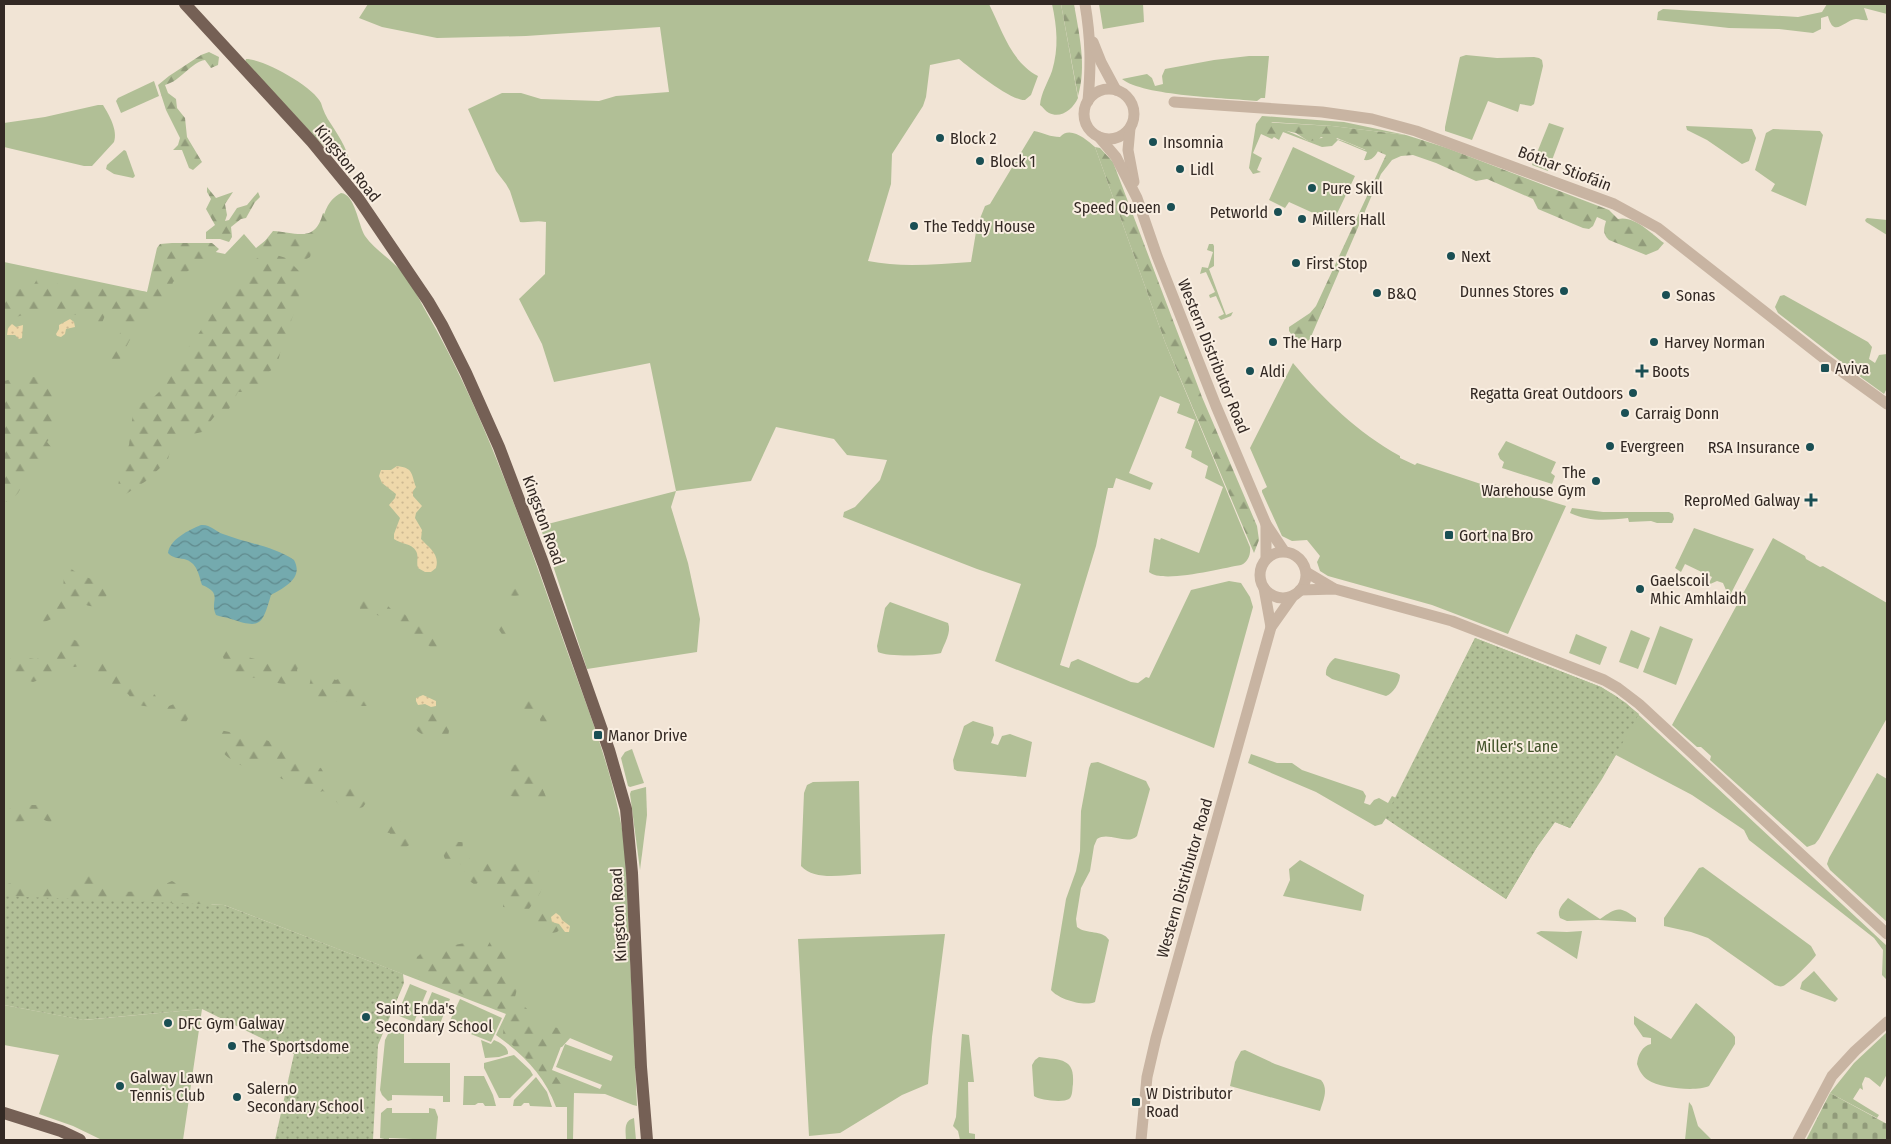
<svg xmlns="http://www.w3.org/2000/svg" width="1891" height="1144" font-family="'Fira Sans Condensed',sans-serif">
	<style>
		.green { fill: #b1bf96; fill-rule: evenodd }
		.forest { fill: url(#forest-firs) }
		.sand { fill: url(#sand-dots) }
		.cemetery { fill: url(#cemetery-stones) }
		.park { fill: url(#park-dots) }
		.water { fill: url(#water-waves) }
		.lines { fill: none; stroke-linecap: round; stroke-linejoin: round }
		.minor { stroke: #c8b4a2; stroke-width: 11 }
		.major { stroke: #756055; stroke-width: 12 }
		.poi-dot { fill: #1a4f54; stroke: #f9eee1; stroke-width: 2 }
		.labels { text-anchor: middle; stroke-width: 4; stroke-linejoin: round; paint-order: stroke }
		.poi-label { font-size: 16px; fill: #332924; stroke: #f9eee1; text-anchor: start }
		.street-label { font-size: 16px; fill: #332924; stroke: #f9eee1 }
		.park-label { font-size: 16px; fill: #415128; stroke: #f9eee1 }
	</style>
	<defs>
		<pattern id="forest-firs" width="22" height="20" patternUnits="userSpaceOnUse" patternTransform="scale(1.25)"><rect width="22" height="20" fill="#b1bf96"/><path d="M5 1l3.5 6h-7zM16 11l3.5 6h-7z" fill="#919b7a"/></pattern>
		<pattern id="sand-dots" width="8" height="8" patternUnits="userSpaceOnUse" patternTransform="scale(1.25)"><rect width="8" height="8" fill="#eed8aa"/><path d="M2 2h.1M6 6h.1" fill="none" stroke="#cdb992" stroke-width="1.8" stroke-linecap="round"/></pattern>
		<pattern id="cemetery-stones" width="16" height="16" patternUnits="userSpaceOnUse" patternTransform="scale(1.25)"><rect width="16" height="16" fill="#b1bf96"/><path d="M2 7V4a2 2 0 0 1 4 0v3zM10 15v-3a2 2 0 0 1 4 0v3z" fill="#919b7a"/></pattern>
		<pattern id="park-dots" width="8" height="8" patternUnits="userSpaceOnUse" patternTransform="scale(1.25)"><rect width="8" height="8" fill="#b1bf96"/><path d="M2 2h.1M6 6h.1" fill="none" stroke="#919b7a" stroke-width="1.8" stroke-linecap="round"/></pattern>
		<pattern id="water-waves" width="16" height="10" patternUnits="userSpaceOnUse" patternTransform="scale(1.25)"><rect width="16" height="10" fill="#74aaae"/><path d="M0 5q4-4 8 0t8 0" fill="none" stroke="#608a8d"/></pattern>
	</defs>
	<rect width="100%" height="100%" fill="#f1e4d5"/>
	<g class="green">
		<path d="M368,4H989C1002,30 1011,62 1038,76L1031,95L1025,100C1011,101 971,69 959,59L930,65L926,97L923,106L892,154L891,184L868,261C902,268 937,264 971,262L977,226L985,206L990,204L1034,131C1044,133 1050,137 1060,137C1070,125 1087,140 1095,147L1165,342L1250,547C1251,554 1248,562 1241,565C1223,568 1162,584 1149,572L1154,538L1160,540L1161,538L1199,553L1223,487L1205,478L1208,466L1191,457L1192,451L1185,448L1195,420L1177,413L1180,404L1160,396L1129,473L1153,483L1150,490L1116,478L1113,488H1108L1096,546L1060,665L1069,668L1071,662L1078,659L1131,682L1138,683L1146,677L1149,678L1191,590L1229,581L1241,583L1250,597L1253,607L1214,748L995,661L1021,584L977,569L843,517L844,512L855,507L880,480L887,460L847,455L834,439L776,427L751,481L676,491L671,507L688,563L700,619L697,652L587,669L540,526L676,491L650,363L554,382L542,344L519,299L545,274L546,222C535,220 529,223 520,222L510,191L506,184L496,171L468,109L502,93H521L541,99L599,101L616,96L669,92L660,27L526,36L437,38L382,27L359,18Z"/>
		<path d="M1052,4H1061L1078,98C1073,109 1061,119 1049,113C1045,111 1043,107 1040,105C1041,93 1048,82 1052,71C1059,48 1057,27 1052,4Z"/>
		<polygon points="1099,4 1143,4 1144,22 1103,29"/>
		<path d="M1827,4H1887V14L1864,8L1868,20C1863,21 1861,19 1856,19C1844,20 1834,39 1828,16L1821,18V29L1813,33L1779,29L1729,28L1657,20L1658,12L1663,9L1798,17L1822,12Z"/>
		<polygon points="1466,55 1497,58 1534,57 1539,58 1542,60 1543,66 1534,104 1531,106 1520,104 1518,112 1488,101 1472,140 1445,131 1445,127 1459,61 1460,57"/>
		<path d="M1249,56H1269L1265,98H1261L1257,101C1227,98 1143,96 1122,79L1147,74L1152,78L1155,86L1163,84L1162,76L1165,69L1214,60Z"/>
		<path d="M246,59C264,59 314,87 321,103C323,110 326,117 331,124C341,140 353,156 350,177L344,162L338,153L333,156L245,62Z"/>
		<polygon points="154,81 159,96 121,113 116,101 118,98"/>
		<path d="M98,105H103C109,115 118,130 114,142L92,166H84L4,147V123L45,117Z"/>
		<path d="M1262,116L1344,122L1406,135L1332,126L1271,122C1284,132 1294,132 1308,141C1332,133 1343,141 1365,150L1368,146L1378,151C1375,157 1371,161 1364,160L1367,152L1338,140L1332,146L1322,147L1283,132L1279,140L1274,137L1272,139L1261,134L1253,153L1262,158L1257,170L1261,172L1253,174L1249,168L1256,124Z"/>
		<polygon points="1549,123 1564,128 1548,171 1532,165"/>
		<polygon points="1686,126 1752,129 1756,138 1749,161 1742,164 1707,140 1687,130"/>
		<polygon points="1773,129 1820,131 1823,135 1806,206 1771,191 1775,184 1755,170 1766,133"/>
		<polygon points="1293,147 1355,176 1333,222 1289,202 1285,208 1269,200"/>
		<polygon points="124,150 126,151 135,176 133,178 114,174 106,169 107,165"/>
		<path d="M341,193C355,194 358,224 365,236C375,250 392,260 403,273C411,283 418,297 424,308C483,409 521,522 560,631C585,703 615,772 625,848L637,1106L633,1105L605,1094L574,1093L573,1140H567V1107H556C545,1076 523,1054 496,1035L506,1014L224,905L4,896V262L147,292L211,251L225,254L244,234L256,248L275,233L306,237L320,228C325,213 326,201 341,193ZM565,1036L613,1056L611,1061L565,1044L556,1067L602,1085L600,1089L552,1070Z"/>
		<polygon points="1867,218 1887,220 1887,235 1866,222 1865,220"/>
		<polygon points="1209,244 1213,244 1214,246 1214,266 1209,269 1226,315 1233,312 1231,316 1221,320 1218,317 1224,314 1216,296 1210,298 1209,295 1215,292 1206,272 1200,274 1202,267 1208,268 1213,252 1207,250"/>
		<polygon points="1784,295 1868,342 1872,347 1869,359 1875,363 1879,355 1887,354 1887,388 1884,394 1862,378 1778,313 1775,307 1780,296"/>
		<path d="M1293,363C1325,401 1357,432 1400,456V458L1415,465L1417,463L1487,486L1492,484L1497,485L1566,506L1508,634L1432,605L1328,576L1320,571L1317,562L1320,556L1307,540L1292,541L1282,536L1262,492V490L1267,487L1250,448Z"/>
		<polygon points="1506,441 1556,462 1551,473 1555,476 1552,484 1502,468 1504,462 1500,459 1498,454"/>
		<path d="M1572,508L1603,512H1669L1673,514L1674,519L1672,523H1657L1651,521L1629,522L1628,518C1607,520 1590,522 1570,513Z"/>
		<polygon points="1694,528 1754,549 1727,601 1719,597 1725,594 1726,590 1723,583 1717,581 1708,585 1712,577 1685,564 1681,572 1675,568"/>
		<polygon points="1773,538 1805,556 1806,559 1820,567 1823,566 1887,603 1887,718 1819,839 1815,844 1807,847 1710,760 1711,756 1701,747 1697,747 1672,725"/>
		<path d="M890,602L948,623C952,632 944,644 941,653C931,656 886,657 878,652L877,646L885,608Z"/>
		<polygon points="1660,626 1693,639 1676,685 1643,672"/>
		<polygon points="1631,630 1650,638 1638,669 1619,662"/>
		<polygon points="1576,634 1607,647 1600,665 1569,653"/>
		<polygon points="1475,638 1601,687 1626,703 1887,946 1887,980 1882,975 1883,950 1874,938 1749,840 1744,830 1692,795 1616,755 1570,828 1555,822 1537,847 1506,899 1386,818 1382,824 1375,826 1316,792 1248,763 1251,754 1277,763 1292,763 1302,770 1363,791 1366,796 1364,803 1370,805 1374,800 1379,798 1388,803 1392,796 1396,798"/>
		<path d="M1335,658L1397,673L1400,675C1400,682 1393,694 1386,696L1332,679L1326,675C1325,668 1330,662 1335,658Z"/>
		<polygon points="973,721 993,727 994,735 991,743 998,745 1002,736 1010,734 1032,742 1026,777 957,771 954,769 953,760 964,726"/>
		<polygon points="632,749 644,783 630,787 628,786 621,758 625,752"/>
		<path d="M1098,762L1146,781L1150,789L1137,836C1127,846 1109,831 1097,839L1094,846L1090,871L1081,888L1076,919L1077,927C1087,935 1102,929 1109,940L1095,1002C1084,1007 1058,999 1051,990L1066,899L1076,871L1080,851L1081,811L1089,768L1091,763Z"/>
		<polygon points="1877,773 1887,779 1887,922 1830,870 1827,864 1829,858"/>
		<path d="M859,781L861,874C842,875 815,881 801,866L804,793L807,785L813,782Z"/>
		<polygon points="646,787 647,815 640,870 630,794 631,791"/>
		<polygon points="1300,860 1364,895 1361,911 1283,896 1290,880 1289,869"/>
		<path d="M1703,867L1811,946L1816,955C1813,960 1789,984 1783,986C1780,987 1779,986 1775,985L1708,938L1691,932L1664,926V918L1699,868Z"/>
		<path d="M1568,898L1600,919C1616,908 1619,905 1636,918V922L1598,920L1567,921L1560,918C1556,910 1563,904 1568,898Z"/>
		<polygon points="1541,931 1567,932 1582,931 1577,959 1536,933"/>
		<polygon points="945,934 932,1037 928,1084 902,1095 840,1133 809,1136 798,939"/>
		<polygon points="1814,971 1838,999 1835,1002 1800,989 1802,982"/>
		<polygon points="410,984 427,991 414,1022 397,1015"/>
		<polygon points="432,992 450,999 437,1031 419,1024"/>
		<polygon points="460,999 502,1018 491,1042 448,1025"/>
		<path d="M1696,1003L1732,1033L1735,1037V1044L1709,1086C1696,1092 1660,1088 1648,1080C1642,1076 1639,1070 1637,1064C1638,1055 1642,1046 1651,1044V1038L1643,1037L1634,1024V1016L1671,1039Z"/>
		<polygon points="4,1005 84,1020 202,1009 183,1140 102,1140 73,1126 39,1114 59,1055 4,1045"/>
		<polygon points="399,1027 404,1028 404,1063 450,1063 450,1102 443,1102 443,1096 392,1095 392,1100 388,1101 382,1095 380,1090 385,1040 390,1030"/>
		<polygon points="1886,1033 1887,1074 1880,1087 1869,1078 1865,1077 1862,1084 1863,1090 1860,1088 1853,1099 1879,1115 1877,1118 1830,1093 1854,1063"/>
		<polygon points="962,1034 969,1035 974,1082 968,1082 969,1133 975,1134 975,1140 960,1140 958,1131 953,1126 956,1117"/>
		<path d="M481,1040L491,1044L494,1040C499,1042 509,1047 508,1054L499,1057L485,1058Z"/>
		<path d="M1245,1050L1275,1064L1321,1080C1329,1089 1323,1101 1320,1111L1230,1086L1235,1062L1241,1051Z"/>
		<polygon points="514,1055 530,1070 533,1075 510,1098 499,1098 484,1068 484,1063"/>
		<path d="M1039,1057C1061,1060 1075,1058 1073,1084C1072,1089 1073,1096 1069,1099C1063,1103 1039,1100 1034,1096L1032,1065L1035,1060Z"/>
		<polygon points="464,1076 484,1076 493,1095 496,1106 485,1106 483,1103 478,1103 475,1105 463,1105"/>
		<polygon points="536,1077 547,1092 552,1107 530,1106 529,1103 524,1103 521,1106 513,1106 514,1100"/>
		<polygon points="1689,1102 1692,1106 1698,1126 1712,1140 1685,1140"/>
		<polygon points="387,1108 392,1108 392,1113 429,1113 429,1108 435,1109 438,1117 436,1140 389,1138 389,1140 380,1138 381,1113"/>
		<path d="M634,1118L636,1140H626C626,1131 623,1121 634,1118Z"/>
	</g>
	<g class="forest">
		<path d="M1061,4H1074C1079,34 1087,66 1078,96Z"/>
		<path d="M209,52L219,57L218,65L211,68L205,60C191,62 181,81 165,85L168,93L176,99L177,108L185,118L187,137L202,162L193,170L189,168L182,150H173L178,145L180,138L166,110L158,85L169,76L201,55Z"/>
		<path d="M1262,122L1332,126L1406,135L1447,148L1609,210L1618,219C1634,215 1652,234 1664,243L1658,250L1646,255L1609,240C1602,233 1604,229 1606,221L1597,217L1593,226L1589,229L1583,228L1538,209L1533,199L1487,179L1476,181L1436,163L1413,155L1401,156L1392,160L1381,174L1310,339L1306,343H1298L1289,331V327L1310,313L1316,306L1386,155L1368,147L1366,150L1337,138L1334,143L1321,137L1318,140L1308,141L1296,133L1282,130L1275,136L1259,132Z"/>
		<polygon points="1095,147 1100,148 1113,162 1202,397 1257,526 1259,540 1254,553 1165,342"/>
		<polygon points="207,187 216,198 233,192 225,204 227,215 225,221 229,220 237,208 247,205 258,192 260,197 255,202 246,218 241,219 231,227 232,237 229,242 220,239 206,239 206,232 215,225 206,209 211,199 207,192"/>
		<path d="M323,213C341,224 314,242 310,257L305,260C286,250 285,243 262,250L261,246L273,231C296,232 315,244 323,213Z"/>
		<path d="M172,243H212L219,249L204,263L195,266L173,282L167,302L156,312L147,317L137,326L120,359L114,368L110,365L111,352L118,341L124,317L117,313H106L102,323L89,319L83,316L64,313L56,310L29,313L4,321V286C21,286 29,298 38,277L45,275L59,285L77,283L147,292L157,248L160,244Z"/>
		<polygon points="273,254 286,258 301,273 299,300 282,345 277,366 263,376 254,392 238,392 229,409 214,417 202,432 189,435 171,448 168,459 161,467 146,481 126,494 117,493 122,461 129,445 133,413 139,404 151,400 159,392 175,362 193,342 231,285 248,278 257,258"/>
		<path d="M20,377H43L58,387C52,399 48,411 60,420L56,431L47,442L52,448V462L35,465L29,473L18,493L10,502H4V381Z"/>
		<path d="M67,566L80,575L112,586C108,594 101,608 90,606C86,606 81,601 76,604C73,605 72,608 70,609C57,617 42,624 27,628L26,622L30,618L58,606L63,597L64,570Z"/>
		<path d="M513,580H521L524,586L525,593C519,597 509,597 504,591L507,581Z"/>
		<path d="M370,596L383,601L393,611C402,611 406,613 409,621H415L447,639L445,649L440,652C428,648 432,647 423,641C415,636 410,634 404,626L396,624L387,618L360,610L359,597Z"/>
		<polygon points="500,615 504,627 511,636 507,642 492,619 495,616"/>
		<path d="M72,639L80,642C84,650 85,658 80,666L74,667L60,662L51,676L46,675L42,679L33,682L26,680L10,679L4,667C14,649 22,659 37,659L44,654L47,648L56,646Z"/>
		<path d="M221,642C244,661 272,664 301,662L297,670L298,675L291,684C280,685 276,682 265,680C240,675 221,673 221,642Z"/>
		<path d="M101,658C111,660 115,670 121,677L130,678L138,689L147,687L155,695L162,706L158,708L137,705L131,701L129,695L125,692L112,688L103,678L89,673L88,665L91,661Z"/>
		<polygon points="316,671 336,680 345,676 351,678 372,700 369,706 359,706 341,701 322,702 312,688 309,687 311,678"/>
		<polygon points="525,695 534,700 536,708 535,713 521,715 514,705 519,698"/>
		<path d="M174,704L186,712L189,717L186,722C178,722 175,719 172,712L168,714L166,711L169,706Z"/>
		<path d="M426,710L439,713L450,726L448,736C434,740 422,738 413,726L417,712Z"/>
		<path d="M545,711C553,713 556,718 554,726L541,725L540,719Z"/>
		<path d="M220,730L266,740L276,744L290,759L321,768L330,784H347L354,782L368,800L363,807L348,812C338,806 334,796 323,791L315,794L310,792L301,784L282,779L273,774V767L267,763L254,771C238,764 225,759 216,743Z"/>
		<path d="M519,764C535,771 540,781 546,797C534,802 520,801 509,795L511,765Z"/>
		<polygon points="29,805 49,805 55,809 51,823 42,819 4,824 4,810"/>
		<polygon points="393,816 399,819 403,826 399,835 401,836 410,831 417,837 416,841 403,849 399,848 398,844 391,843 389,836 390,833 382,832 389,818"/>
		<path d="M457,842H463L462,852L473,862L475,866L488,858L508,863L534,865L545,880L540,893L529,909C536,911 541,909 547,911L552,923L559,925L560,929L557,932L552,933L541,925L520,916V908L503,907L504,898L496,899L491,891L492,883L483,879L475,885L467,879L460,878V873L467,871L463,865L457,863L450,866L447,864L443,854L445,847Z"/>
		<path d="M84,874C97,875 97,880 107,886C124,898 155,889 172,881L179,885L181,893H206L215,912L4,901V885L11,883L18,888L34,885L80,890L77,877Z"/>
		<path d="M494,934L502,935L508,939C510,950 507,957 503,967L509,973L517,989L515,997L516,1002C527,1006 530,1011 533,1022L562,1029L571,1037L562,1047L546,1049C542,1065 558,1077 566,1090L560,1095L556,1096L539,1071L503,1036C503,1027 506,1021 506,1012L413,974L417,957L428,947L439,948L470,942L476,948L485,951Z"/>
	</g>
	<g class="sand">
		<polygon points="70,319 74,322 75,327 66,329 65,334 61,337 57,336 56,334 59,329 59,325"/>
		<polygon points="12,324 16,327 23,325 22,338 19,339 15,335 7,335 8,328"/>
		<path d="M397,466C414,468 411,474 416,487L413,491V496L422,506L416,513L415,518L422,530L421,539C429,548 440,554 436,568L431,572H425L418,568C416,563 419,556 416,551C412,543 400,544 394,539V534L400,518L389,505L395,498L396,494L382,483L379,476L381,470H391Z"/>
		<polygon points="423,695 436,701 436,706 431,707 425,704 418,705 416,701 416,698"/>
		<polygon points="556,913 560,916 562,920 570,926 569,932 565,932 559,924 552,922 551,917"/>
	</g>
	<polygon class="cemetery" points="1830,1093 1887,1124 1887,1140 1806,1140"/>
	<g class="park">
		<polygon points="1475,638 1601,687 1616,696 1639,714 1602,779 1570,828 1555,822 1537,847 1506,899 1385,818"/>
		<polygon points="4,896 224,905 403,974 404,983 378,1045 373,1140 275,1140 294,1054 202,1009 83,1020 4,1005"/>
	</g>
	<path class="water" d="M201,525C210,524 215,531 223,534C246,543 273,546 294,560C304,578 284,588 271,595C262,625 261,629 231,619C226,617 221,617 216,615C209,601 224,594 202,585C199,575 197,562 184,559C177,558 173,558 168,553C170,539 189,530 201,525Z"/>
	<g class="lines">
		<g class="minor">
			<path d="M1085,4C1091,39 1091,66 1088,101"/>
			<polyline points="1093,42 1101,62 1116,90"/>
			<circle cx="1109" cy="114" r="25"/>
			<polyline points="1174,102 1322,112 1372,119 1416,131 1614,204 1658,228 1826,360 1887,404"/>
			<polyline points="1130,128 1128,150 1134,182"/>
			<polyline points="1099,137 1116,157 1137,198 1157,256 1216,406 1266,524 1284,551"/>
			<polyline points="1266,524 1266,559"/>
			<circle cx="1283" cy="575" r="23"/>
			<polyline points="1306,572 1333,588"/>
			<polyline points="1264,588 1271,627"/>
			<polyline points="1300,590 1335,589 1452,621 1604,680 1618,688 1639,704 1887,934"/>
			<polyline points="1141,1140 1147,1077 1156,1038 1271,627 1293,596"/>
			<polyline points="1798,1140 1832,1076 1855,1051 1887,1022"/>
		</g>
		<g class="major">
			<polyline points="185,4 312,142 358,198 428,301 442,325 466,373 499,447 543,563 609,750 626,809 632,873 641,1067 647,1140"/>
			<polyline points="4,1113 61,1131 80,1140"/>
		</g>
	</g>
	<g class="poi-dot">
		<circle cx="940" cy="138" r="5"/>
		<circle cx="1153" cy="142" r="5"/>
		<circle cx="980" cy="161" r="5"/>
		<circle cx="1180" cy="169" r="5"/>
		<circle cx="1312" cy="188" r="5"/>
		<circle cx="1171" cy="207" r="5"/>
		<circle cx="1278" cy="212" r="5"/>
		<circle cx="1302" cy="219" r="5"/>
		<circle cx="914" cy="226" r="5"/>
		<circle cx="1451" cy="256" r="5"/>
		<circle cx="1296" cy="263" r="5"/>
		<circle cx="1564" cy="291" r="5"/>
		<circle cx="1377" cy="293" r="5"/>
		<circle cx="1666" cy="295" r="5"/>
		<circle cx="1273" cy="342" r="5"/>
		<circle cx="1654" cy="342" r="5"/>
		<rect x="1820" y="363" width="10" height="10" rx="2.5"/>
		<circle cx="1250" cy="371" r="5"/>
		<path d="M1639.5 363.5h5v5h5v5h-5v5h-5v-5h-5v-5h5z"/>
		<circle cx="1633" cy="393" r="5"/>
		<circle cx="1625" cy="413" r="5"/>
		<circle cx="1610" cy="446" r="5"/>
		<circle cx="1810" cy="447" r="5"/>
		<circle cx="1596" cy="481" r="5"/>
		<path d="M1808.5 492.5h5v5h5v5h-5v5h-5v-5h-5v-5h5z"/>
		<rect x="1444" y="530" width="10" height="10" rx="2.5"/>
		<circle cx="1640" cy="589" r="5"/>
		<rect x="593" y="730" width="10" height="10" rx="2.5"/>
		<circle cx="366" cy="1017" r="5"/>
		<circle cx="168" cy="1023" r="5"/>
		<circle cx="232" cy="1046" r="5"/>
		<circle cx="120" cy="1086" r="5"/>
		<circle cx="237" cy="1097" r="5"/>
		<rect x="1131" y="1097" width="10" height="10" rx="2.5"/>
	</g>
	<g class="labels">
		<g class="poi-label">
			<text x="950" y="144">Block 2</text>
			<text x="1163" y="148">Insomnia</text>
			<text x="990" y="167">Block 1</text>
			<text x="1190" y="175">Lidl</text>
			<text x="1322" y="194">Pure Skill</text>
			<text x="1161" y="213" text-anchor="end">Speed Queen</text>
			<text x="1268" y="218" text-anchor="end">Petworld</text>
			<text x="1312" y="225">Millers Hall</text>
			<text x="924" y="232">The Teddy House</text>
			<text x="1461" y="262">Next</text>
			<text x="1306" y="269">First Stop</text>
			<text x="1554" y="297" text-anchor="end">Dunnes Stores</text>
			<text x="1387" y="299">B&amp;Q</text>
			<text x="1676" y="301">Sonas</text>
			<text x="1283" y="348">The Harp</text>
			<text x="1664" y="348">Harvey Norman</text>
			<text x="1835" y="374">Aviva</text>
			<text x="1260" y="377">Aldi</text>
			<text x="1652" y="377">Boots</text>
			<text x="1623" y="399" text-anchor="end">Regatta Great Outdoors</text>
			<text x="1635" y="419">Carraig Donn</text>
			<text x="1620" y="452">Evergreen</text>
			<text x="1800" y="453" text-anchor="end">RSA Insurance</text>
			<text x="1586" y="478" text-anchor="end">The<tspan x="1586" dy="18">Warehouse Gym</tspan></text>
			<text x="1800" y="506" text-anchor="end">ReproMed Galway</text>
			<text x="1459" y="541">Gort na Bro</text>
			<text x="1650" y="586">Gaelscoil<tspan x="1650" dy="18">Mhic Amhlaidh</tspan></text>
			<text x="608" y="741">Manor Drive</text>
			<text x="376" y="1014">Saint Enda's<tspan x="376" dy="18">Secondary School</tspan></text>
			<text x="178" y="1029">DFC Gym Galway</text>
			<text x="242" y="1052">The Sportsdome</text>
			<text x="130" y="1083">Galway Lawn<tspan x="130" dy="18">Tennis Club</tspan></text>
			<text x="247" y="1094">Salerno<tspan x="247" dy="18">Secondary School</tspan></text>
			<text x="1146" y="1099">W Distributor<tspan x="1146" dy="18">Road</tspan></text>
		</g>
		<g class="street-label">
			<text transform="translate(348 163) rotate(51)" y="6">Kingston Road</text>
			<text transform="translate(1565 168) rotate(21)" y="6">Bóthar Stiofáin</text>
			<text transform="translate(1214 356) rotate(68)" y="6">Western Distributor Road</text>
			<text transform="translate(544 520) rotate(70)" y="6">Kingston Road</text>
			<text transform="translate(1184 878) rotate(-74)" y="6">Western Distributor Road</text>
			<text transform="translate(618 915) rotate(-93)" y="6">Kingston Road</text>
		</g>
		<g class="park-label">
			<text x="1517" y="752">Miller's Lane</text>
		</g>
	</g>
	<rect width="1891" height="1144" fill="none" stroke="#332924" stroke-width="10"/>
</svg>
